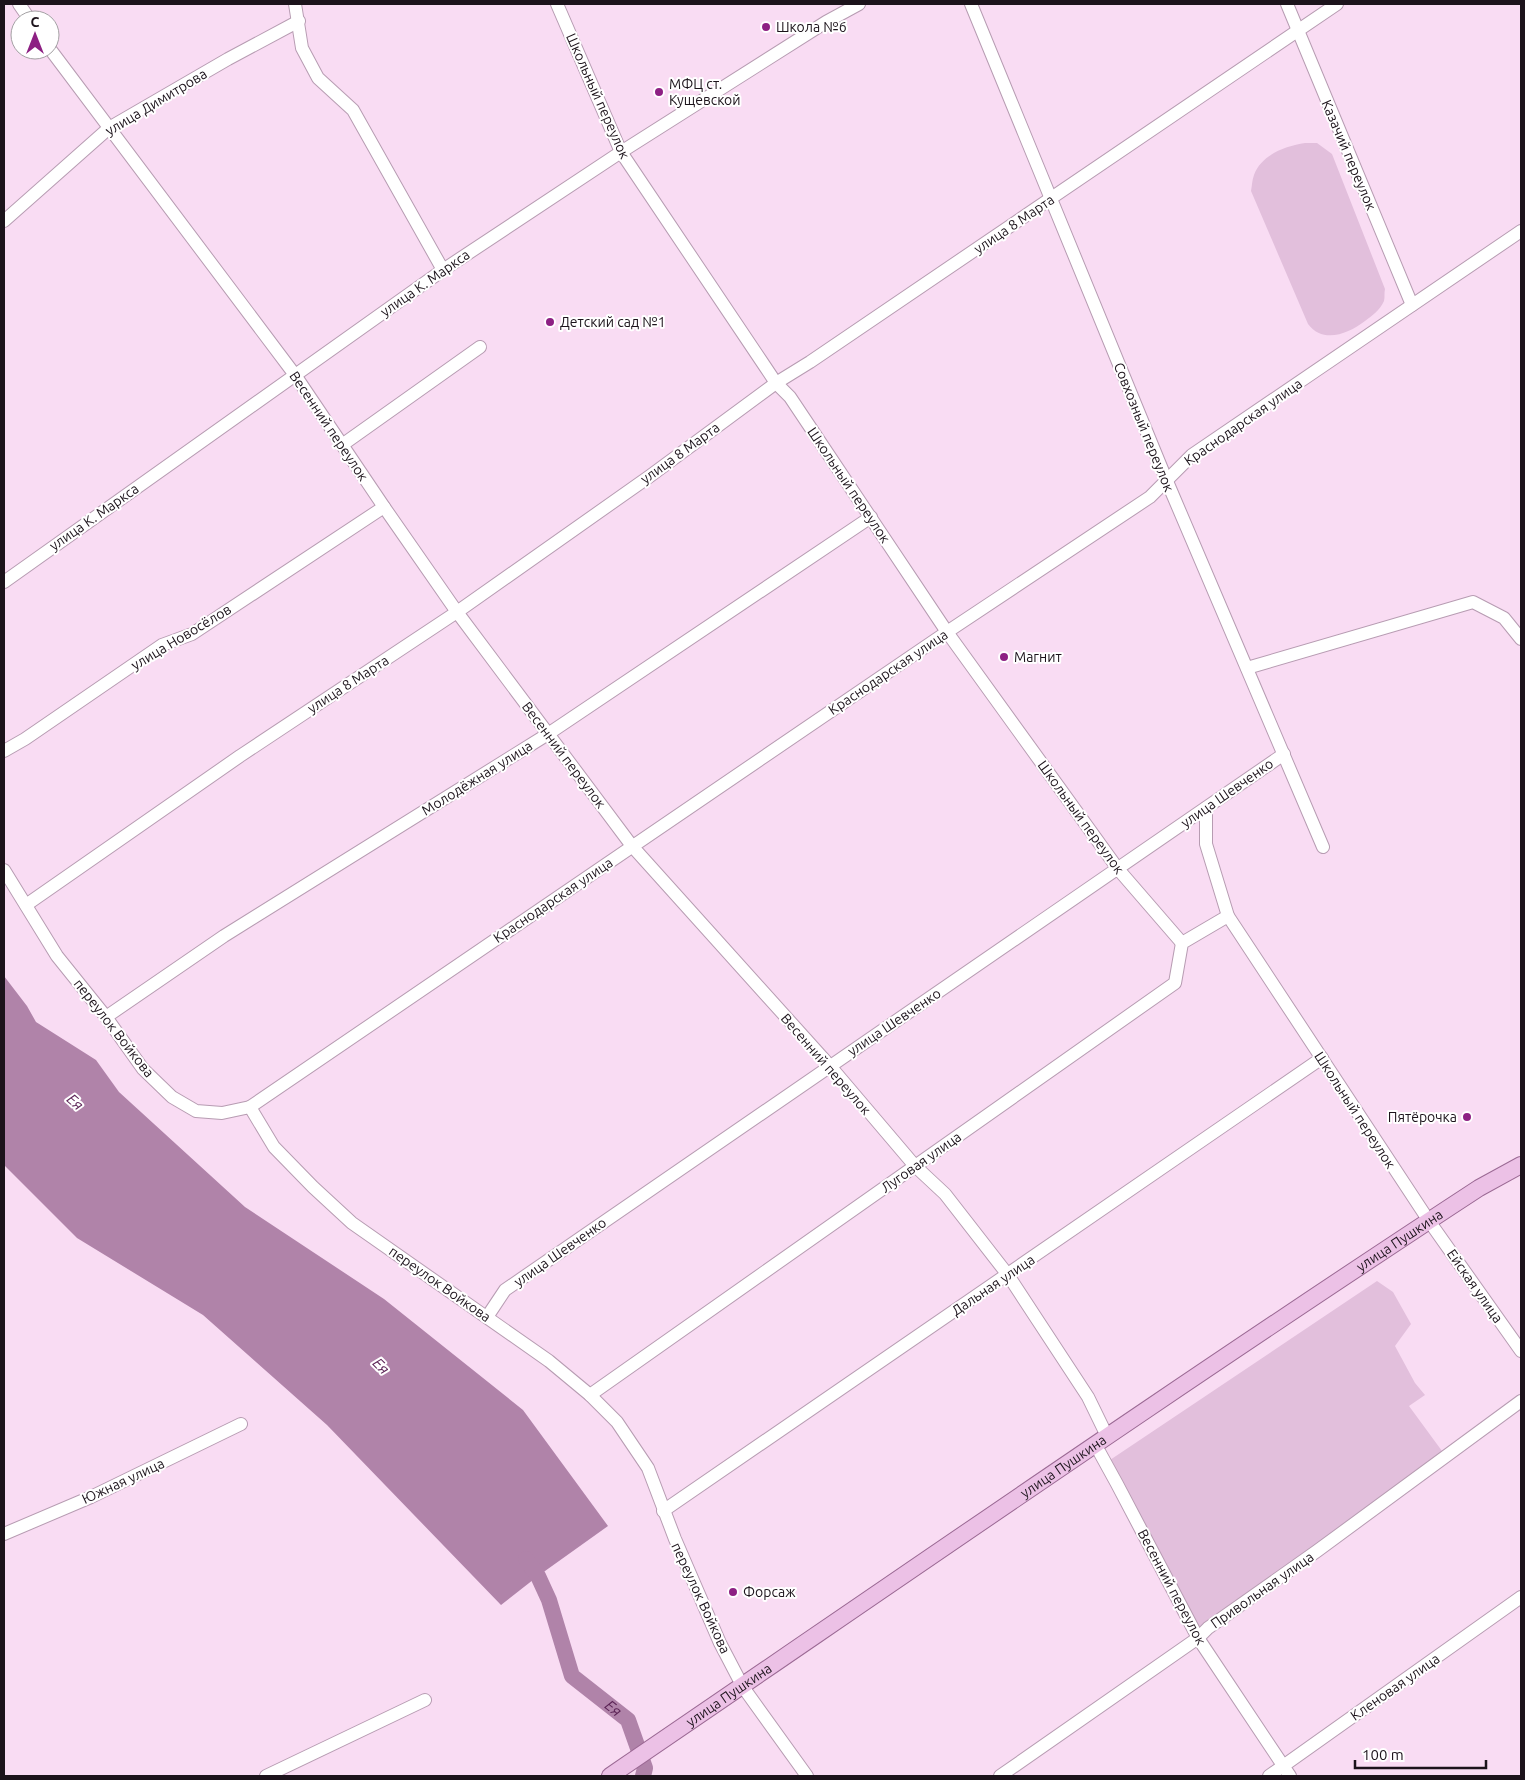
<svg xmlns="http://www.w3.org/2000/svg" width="1525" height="1780" font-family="Ubuntu,sans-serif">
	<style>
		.green { fill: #e2bfdc }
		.water { fill: #b083a9 }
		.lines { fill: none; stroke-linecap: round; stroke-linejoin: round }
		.river { stroke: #b083a9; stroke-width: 16 }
		.minor-casing { stroke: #b79cb2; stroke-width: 14 }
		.major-casing { stroke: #9b6994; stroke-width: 18 }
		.minor { stroke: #fff; stroke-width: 12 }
		.major { stroke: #ecc1e6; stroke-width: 16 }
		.poi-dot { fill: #8d2083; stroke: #fff; stroke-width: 2 }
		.labels { text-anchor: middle; stroke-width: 4; stroke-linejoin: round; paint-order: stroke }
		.poi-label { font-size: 14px; fill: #1c131b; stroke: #fff; text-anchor: start }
		.street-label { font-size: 14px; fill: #1c131b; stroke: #fff }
		.water-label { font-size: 15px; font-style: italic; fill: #5c2456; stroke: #fff }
	</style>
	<rect width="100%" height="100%" fill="#f9dcf3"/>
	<g class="green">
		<path d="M1305,143H1317L1332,154L1385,289C1384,293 1385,297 1384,301C1380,310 1372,316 1365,321C1348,334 1323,344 1308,324L1251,191C1252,186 1252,180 1254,175C1261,155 1285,146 1305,143Z"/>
		<polygon points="1377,1281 1393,1292 1411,1324 1395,1346 1415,1383 1425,1395 1409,1406 1442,1451 1201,1629 1196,1628 1110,1460"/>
	</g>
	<polygon class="water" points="4,976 27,1006 36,1022 96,1060 119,1092 245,1207 384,1299 523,1410 608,1526 538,1576 501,1605 327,1425 203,1315 77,1238 4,1165"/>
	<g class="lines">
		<path class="river" id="s1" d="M526,1559L538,1576L549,1600L572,1676L628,1720L645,1768L643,1776"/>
		<g class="minor-casing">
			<g id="minor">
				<polyline points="19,4 30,20"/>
				<polyline points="295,4 302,48 318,78 353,110 443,270"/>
				<polyline points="557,4 621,152 764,365 776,383 790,397 947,632 1118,869 1182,943"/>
				<polyline points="971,4 1166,479 1323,847"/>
				<polyline points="1287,4 1412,305"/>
				<polyline points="50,49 295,375 384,507 457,612 632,846 830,1066 915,1166 945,1194 1008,1275 1088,1397 1107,1436"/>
				<polyline points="4,221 109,128 228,59 299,21"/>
				<polyline points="342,445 480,347"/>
				<polyline points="4,582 443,270 621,152 826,22 859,4"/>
				<polyline points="1247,668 1473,602 1504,618 1521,639"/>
				<polyline points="4,751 25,739 162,645 192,634 384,507"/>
				<polyline points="1206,808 1206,844 1228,916 1429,1221 1521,1351"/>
				<polyline points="4,870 57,956 106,1017 143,1069 172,1097 196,1111 222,1113 250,1107 274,1147 313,1187 352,1223 549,1361 590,1395 617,1422 648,1468 675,1539 720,1643 743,1687 807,1776"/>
				<polyline points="26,905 240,756 457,612 650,476 776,383 810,362 1337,4"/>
				<polyline points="106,1017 224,936 548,734 871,517"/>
				<polyline points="250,1107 947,632 1150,497 1192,455 1521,231"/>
				<polyline points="487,1317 505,1290 1284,754"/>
				<polyline points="590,1395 1175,983 1182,943 1228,916"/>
				<polyline points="1095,1444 1117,1484 1198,1638 1290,1776"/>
				<polyline points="663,1511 1322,1058"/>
				<polyline points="4,1534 91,1497 241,1424"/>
				<polyline points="266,1776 425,1700"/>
				<polyline points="1000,1776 1198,1638 1208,1628 1317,1551 1521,1401"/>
				<polyline points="1269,1776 1521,1597"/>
			</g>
		</g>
		<g class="major-casing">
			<g id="major">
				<path id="s2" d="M610,1776C899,1579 1187,1379 1479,1188L1521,1165"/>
			</g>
		</g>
		<use href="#minor" class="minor"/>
		<use href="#major" class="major"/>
	</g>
	<g class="poi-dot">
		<circle cx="766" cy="27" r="5"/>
		<circle cx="659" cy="92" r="5"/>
		<circle cx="550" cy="322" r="5"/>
		<circle cx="1004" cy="657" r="5"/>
		<circle cx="1467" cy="1117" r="5"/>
		<circle cx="733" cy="1592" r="5"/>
	</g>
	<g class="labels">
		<g class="poi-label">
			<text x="776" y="32">Школа №6</text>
			<text x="669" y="89">МФЦ ст.<tspan x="669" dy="16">Кущевской</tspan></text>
			<text x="560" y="327">Детский сад №1</text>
			<text x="1014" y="662">Магнит</text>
			<text x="1457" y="1122" text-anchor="end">Пятёрочка</text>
			<text x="743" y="1597">Форсаж</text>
		</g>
		<g class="street-label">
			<text transform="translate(598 96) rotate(66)" y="5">Школьный переулок</text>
			<text transform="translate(156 102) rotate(-31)" y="5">улица Димитрова</text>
			<text transform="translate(1349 155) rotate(67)" y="5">Казачий переулок</text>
			<text transform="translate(1014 224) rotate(-34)" y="5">улица 8 Марта</text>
			<text transform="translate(425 283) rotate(-35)" y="5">улица К. Маркса</text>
			<text transform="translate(1243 422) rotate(-35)" y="5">Краснодарская улица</text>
			<text transform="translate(329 426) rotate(56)" y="5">Весенний переулок</text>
			<text transform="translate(1144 427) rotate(68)" y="5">Совхозный переулок</text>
			<text transform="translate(680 453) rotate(-36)" y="5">улица 8 Марта</text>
			<text transform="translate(849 485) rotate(56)" y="5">Школьный переулок</text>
			<text transform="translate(94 517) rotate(-35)" y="5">улица К. Маркса</text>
			<text transform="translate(181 637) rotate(-31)" y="5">улица Новосёлов</text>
			<text transform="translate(888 672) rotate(-34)" y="5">Краснодарская улица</text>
			<text transform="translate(348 684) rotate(-33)" y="5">улица 8 Марта</text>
			<text transform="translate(564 755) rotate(53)" y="5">Весенний переулок</text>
			<text transform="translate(477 778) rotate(-32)" y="5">Молодёжная улица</text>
			<text transform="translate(1227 793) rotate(-35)" y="5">улица Шевченко</text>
			<text transform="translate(1081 817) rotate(54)" y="5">Школьный переулок</text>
			<text transform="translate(553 900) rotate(-34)" y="5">Краснодарская улица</text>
			<text transform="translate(894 1022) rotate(-34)" y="5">улица Шевченко</text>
			<text transform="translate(114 1028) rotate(52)" y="5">переулок Войкова</text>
			<text transform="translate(826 1064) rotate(49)" y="5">Весенний переулок</text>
			<text transform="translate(1355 1110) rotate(57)" y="5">Школьный переулок</text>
			<text transform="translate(921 1162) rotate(-35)" y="5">Луговая улица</text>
			<text dy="5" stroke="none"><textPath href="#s2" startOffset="954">улица Пушкина</textPath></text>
			<text transform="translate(560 1252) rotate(-35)" y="5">улица Шевченко</text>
			<text transform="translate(440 1284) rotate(35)" y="5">переулок Войкова</text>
			<text transform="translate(993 1285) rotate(-34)" y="5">Дальная улица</text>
			<text transform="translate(1475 1286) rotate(55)" y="5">Ейская улица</text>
			<text dy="5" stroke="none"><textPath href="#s2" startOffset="549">улица Пушкина</textPath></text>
			<text transform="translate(123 1481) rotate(-25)" y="5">Южная улица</text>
			<text transform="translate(1172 1587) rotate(62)" y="5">Весенний переулок</text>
			<text transform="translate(1262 1590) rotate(-35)" y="5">Привольная улица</text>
			<text transform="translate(701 1598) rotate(65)" y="5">переулок Войкова</text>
			<text transform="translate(1395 1687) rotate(-35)" y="5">Кленовая улица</text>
			<text dy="5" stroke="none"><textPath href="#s2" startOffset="144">улица Пушкина</textPath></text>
		</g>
		<g class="water-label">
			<text transform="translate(75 1102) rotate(41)" y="5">Ея</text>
			<text transform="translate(381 1366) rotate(45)" y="5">Ея</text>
			<text dy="5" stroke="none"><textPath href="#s1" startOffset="179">Ея</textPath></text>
		</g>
	</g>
	<rect width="1525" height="1780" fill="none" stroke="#1c131b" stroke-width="10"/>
	<g transform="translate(35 35)"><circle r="24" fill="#ffffff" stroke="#a4a1a4"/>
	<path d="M0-4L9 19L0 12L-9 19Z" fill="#8d2083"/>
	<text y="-8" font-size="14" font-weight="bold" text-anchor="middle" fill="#1c131b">С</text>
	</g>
	<path d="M1355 1760v8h131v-8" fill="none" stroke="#1c131b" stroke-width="2.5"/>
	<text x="1362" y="1760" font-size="15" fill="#1c131b" stroke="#ffffff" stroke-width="4" paint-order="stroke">100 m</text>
</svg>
